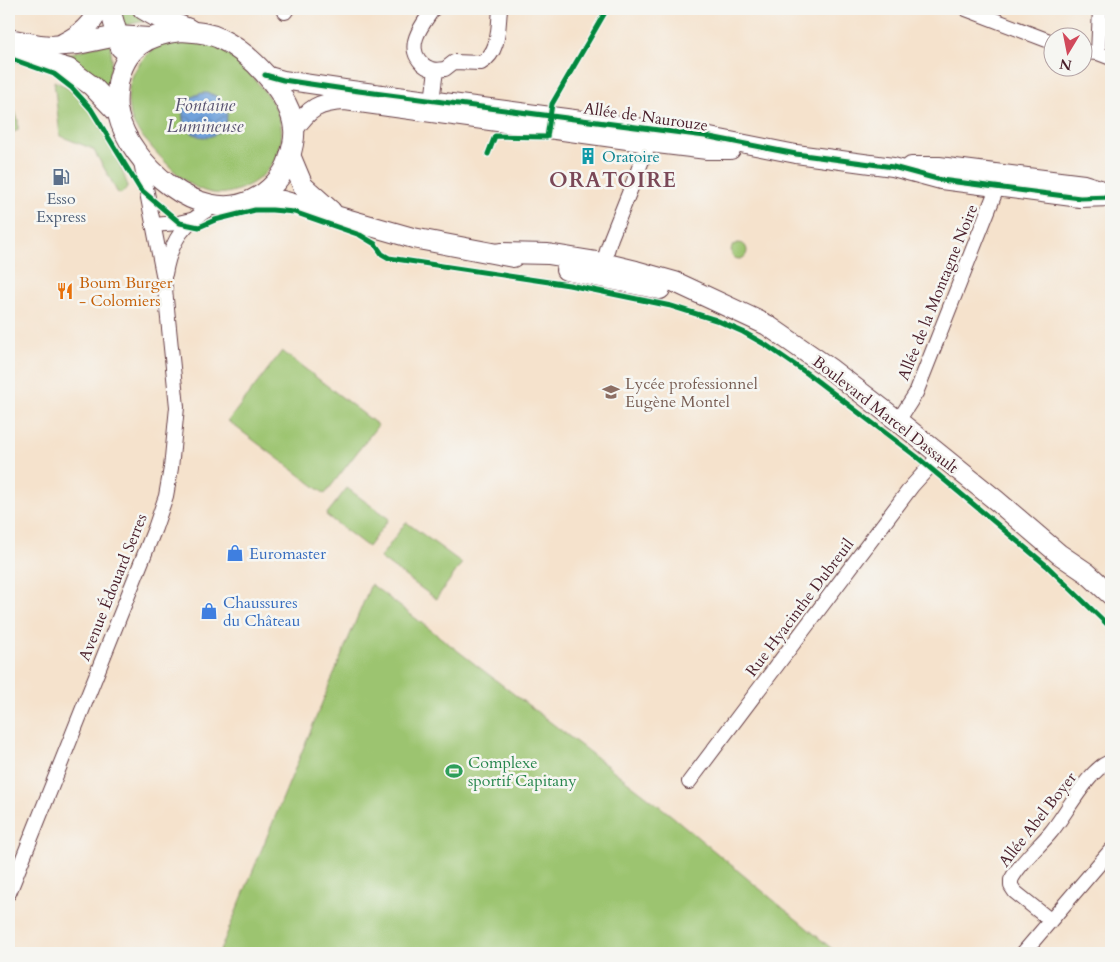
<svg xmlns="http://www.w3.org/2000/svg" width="1120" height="962" font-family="Cardo,serif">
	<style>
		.grass { fill: #9cc46f; stroke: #73724d; fill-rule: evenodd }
		.water { fill: url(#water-waves); stroke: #5c6082 }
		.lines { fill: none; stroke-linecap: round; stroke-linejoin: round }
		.minor-casing { stroke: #643c43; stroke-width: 16 }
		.tertiary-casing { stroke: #643c43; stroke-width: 20 }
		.secondary-casing { stroke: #643c43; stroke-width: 22 }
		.minor { stroke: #fff; stroke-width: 14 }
		.tertiary { stroke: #fff; stroke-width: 18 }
		.secondary { stroke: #fff; stroke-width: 20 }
		.cycleway-casing { stroke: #f6f6f2; stroke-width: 8 }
		.cycleway { stroke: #00873e; stroke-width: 5 }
		.labels { text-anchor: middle; stroke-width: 5; stroke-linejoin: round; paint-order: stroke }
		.street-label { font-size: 16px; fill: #4a1f2b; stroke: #f6f6f2 }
		.culture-label { font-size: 16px; fill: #0d838f; stroke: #f6f6f2; text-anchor: start }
		.service-label { font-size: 16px; fill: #4e5e75; stroke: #f6f6f2 }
		.food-label { font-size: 16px; fill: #c56008; stroke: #f6f6f2; text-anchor: start }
		.education-label { font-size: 16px; fill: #785e54; stroke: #f6f6f2; text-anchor: start }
		.shop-label { font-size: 16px; fill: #366cbe; stroke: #f6f6f2; text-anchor: start }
		.leisure-label { font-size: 16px; fill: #27864d; stroke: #f6f6f2; text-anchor: start }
		.water-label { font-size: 18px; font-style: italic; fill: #595371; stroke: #f6f6f2 }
		.district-label { font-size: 21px; font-weight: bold; letter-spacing: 1px; fill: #7a4857; stroke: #f6f6f2 }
	</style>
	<defs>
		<pattern id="water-waves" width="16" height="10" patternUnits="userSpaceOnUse" patternTransform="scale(1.25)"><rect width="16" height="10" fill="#6fa1da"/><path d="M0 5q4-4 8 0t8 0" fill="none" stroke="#5d83b1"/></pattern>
	</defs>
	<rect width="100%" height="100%" fill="#f6f6f2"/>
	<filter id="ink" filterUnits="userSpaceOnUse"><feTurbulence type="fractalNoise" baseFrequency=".02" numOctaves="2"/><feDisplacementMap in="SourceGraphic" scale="10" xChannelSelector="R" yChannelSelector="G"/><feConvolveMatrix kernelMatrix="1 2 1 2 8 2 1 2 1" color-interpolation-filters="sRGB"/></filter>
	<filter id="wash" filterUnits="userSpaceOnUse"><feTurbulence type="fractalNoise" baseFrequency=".0096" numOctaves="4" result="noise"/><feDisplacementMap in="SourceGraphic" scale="20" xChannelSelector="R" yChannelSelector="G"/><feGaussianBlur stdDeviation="1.12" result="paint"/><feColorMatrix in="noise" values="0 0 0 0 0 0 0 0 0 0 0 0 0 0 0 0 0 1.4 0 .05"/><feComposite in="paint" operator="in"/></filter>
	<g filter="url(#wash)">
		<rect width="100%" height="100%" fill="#f5e2cc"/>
		<g class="grass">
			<polygon points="118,9 133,9 149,20 122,26"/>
			<path d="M198,40C206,43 215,46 223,50C236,58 262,86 270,99C297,138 274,181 231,192C198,201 173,170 153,149C146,140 137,132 133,122C119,91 136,53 168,42C177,39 189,40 198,40ZM183,108L226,122C214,148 177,137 183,108Z"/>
			<polygon points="110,42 112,60 107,88 64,58 65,55"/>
			<path d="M54,81C91,95 115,151 128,186L121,194L117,192L111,180L93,149L60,136Z"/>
			<polygon points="9,108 15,111 18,120 18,130 14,132 9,131"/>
			<circle cx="739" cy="251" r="8"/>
			<polygon points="282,351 378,425 325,494 228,421"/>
			<polygon points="347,488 389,519 368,547 326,515"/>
			<polygon points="406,522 462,563 436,599 380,558"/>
			<polygon points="371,584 671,815 837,953 219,953"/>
		</g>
		<circle class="water" cx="205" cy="115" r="22"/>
	</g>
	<g filter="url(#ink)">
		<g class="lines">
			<g class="minor-casing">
				<g id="minor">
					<path d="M433,9C424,23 406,43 419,60C423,66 429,69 436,70"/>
					<polyline points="966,9 1052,42"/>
					<polyline points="1100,9 1098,53 1111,58"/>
					<polyline points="285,12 287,9"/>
					<polyline points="1082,52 1098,53"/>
					<path d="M431,109L436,70L445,69L454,62L481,63C500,52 498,28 500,9"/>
					<polyline points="153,225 178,223 191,220"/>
					<polyline points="601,270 611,238 649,143 656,136"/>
					<path d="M165,274C171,240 184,221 215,206"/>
					<polyline points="898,421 916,393 1001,178"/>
					<polyline points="689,782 912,486 940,455"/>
					<polyline points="9,893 155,528 166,496 171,468 177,407 164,279 140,157"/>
					<path d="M1050,920L1015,892L1011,886V880C1020,862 1039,847 1051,832C1064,817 1092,764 1111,762"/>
					<polyline points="1023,953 1111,850"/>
				</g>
			</g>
			<g class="tertiary-casing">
				<g id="tertiary">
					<polyline points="265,75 283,80 351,90 705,136 796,154 893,167 941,180 1080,198 1111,197"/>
					<path d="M294,130C309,108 319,102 345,101L649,143L707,150H731"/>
					<polyline points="911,166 939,166 1084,184 1110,192"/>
				</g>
			</g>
			<g class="secondary-casing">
				<g id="secondary">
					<polyline points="110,9 121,48"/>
					<polyline points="143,9 155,16 189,29"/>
					<path d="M182,31C194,32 207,32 219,38C249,52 291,94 294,129C295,138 292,150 289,159C284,176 269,192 252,200C199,226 130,164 118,114C115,104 117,94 118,84C124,48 148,34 182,31Z"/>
					<polyline points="9,39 40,45 51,46 78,44 117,36 149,38"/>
					<path d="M64,43C79,36 92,24 99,9"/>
					<polyline points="12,52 69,69 92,86 118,113"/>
					<polyline points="290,155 303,186 331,211"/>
					<polyline points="255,199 283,201 413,238 513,257"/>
					<polyline points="500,253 548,254 603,263 636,271 675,282 767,325 829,368 898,421 997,501 1059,554 1087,573 1111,595"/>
					<polyline points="566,270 660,289"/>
				</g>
			</g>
			<use href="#minor" class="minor"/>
			<use href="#tertiary" class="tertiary"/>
			<use href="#secondary" class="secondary"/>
			<g class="cycleway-casing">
				<g id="cycleway">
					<polyline points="9,58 54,74 72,88 91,109 140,189 180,223 199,227 215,220 255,210 272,210 294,212 360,235 375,244 382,254 389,258 569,285 671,306 716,320 743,332 766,345 808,374 917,457 1047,566 1111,628"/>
					<polyline points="265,75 283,80 351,90 705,136 796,154 893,167 941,180 1080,198 1111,197"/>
					<polyline points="488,154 495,136 547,137 552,104 607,9"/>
				</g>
			</g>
			<use href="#cycleway" class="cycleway"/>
		</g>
	</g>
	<defs>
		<g id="building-bare" transform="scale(1.35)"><path d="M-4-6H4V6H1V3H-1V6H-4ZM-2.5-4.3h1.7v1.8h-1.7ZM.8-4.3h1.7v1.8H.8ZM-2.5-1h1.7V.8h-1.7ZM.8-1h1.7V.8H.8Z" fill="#0f9aa8" stroke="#f6f6f2" stroke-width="2.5" paint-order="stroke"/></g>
		<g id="fuel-bare" transform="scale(1.35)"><path d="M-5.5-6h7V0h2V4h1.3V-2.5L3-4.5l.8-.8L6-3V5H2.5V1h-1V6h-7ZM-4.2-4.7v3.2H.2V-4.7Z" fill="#5c6f8a" stroke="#f6f6f2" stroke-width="2.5" paint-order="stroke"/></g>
		<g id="restaurant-bare" transform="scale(1.35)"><path d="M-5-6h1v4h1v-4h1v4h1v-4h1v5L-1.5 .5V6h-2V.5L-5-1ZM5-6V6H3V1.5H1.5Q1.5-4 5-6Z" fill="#e8710a" stroke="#f6f6f2" stroke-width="2.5" paint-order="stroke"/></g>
		<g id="school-bare" transform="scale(1.35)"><path d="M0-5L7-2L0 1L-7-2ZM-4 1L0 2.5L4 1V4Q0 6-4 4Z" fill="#8d6e63" stroke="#f6f6f2" stroke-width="2.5" paint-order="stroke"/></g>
		<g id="shop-bare" transform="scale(1.35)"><path d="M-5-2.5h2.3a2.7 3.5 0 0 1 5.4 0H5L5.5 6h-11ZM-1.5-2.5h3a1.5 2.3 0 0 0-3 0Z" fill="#3f7fe0" stroke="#f6f6f2" stroke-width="2.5" paint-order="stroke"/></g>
		<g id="stadium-bare" transform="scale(1.35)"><path d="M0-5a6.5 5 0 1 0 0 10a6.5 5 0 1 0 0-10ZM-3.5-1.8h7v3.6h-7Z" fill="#2e9e5b" stroke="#f6f6f2" stroke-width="2.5" paint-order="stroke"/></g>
	</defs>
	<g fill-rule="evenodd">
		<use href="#building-bare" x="588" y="156"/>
		<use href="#fuel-bare" x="61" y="177"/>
		<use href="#restaurant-bare" x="65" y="291"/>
		<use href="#school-bare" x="611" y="392"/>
		<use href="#shop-bare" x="235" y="553"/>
		<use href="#shop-bare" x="209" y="611"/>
		<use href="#stadium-bare" x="454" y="771"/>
	</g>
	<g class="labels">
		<g class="street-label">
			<text transform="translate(646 116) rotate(8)" y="6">Allée de Naurouze</text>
			<text transform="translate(937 292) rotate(-68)" y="6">Allée de la Montagne Noire</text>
			<text transform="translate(886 414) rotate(38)" y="6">Boulevard Marcel Dassault</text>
			<text transform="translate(112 587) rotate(-68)" y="6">Avenue Édouard Serres</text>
			<text transform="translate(799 607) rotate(-53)" y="6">Rue Hyacinthe Dubreuil</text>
			<text transform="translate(1037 819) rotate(-52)" y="6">Allée Abel Boyer</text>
		</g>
		<g class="culture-label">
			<text x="602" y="162">Oratoire</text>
		</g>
		<g class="service-label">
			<text x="61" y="204">Esso<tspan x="61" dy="18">Express</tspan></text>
		</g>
		<g class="food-label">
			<text x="79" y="288">Boum Burger<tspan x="79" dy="18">- Colomiers</tspan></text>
		</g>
		<g class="education-label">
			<text x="625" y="389">Lycée professionnel<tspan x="625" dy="18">Eugène Montel</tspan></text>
		</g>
		<g class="shop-label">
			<text x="249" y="559">Euromaster</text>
			<text x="223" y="608">Chaussures<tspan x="223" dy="18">du Château</tspan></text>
		</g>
		<g class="leisure-label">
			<text x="468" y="768">Complexe<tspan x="468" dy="18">sportif Capitany</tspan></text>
		</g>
		<g class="water-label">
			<text x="205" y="111">Fontaine<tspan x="205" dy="21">Lumineuse</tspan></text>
		</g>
		<g class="district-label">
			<text x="613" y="187">ORATOIRE</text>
		</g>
	</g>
	<rect width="1120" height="962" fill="none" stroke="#f6f6f2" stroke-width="30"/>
	<g transform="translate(1068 52) rotate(190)"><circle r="24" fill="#f6f6f2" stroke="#b1a0a2"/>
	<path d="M0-4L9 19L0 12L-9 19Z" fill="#d1495b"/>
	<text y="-8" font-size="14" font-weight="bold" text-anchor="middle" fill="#4a1f2b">N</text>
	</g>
</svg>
